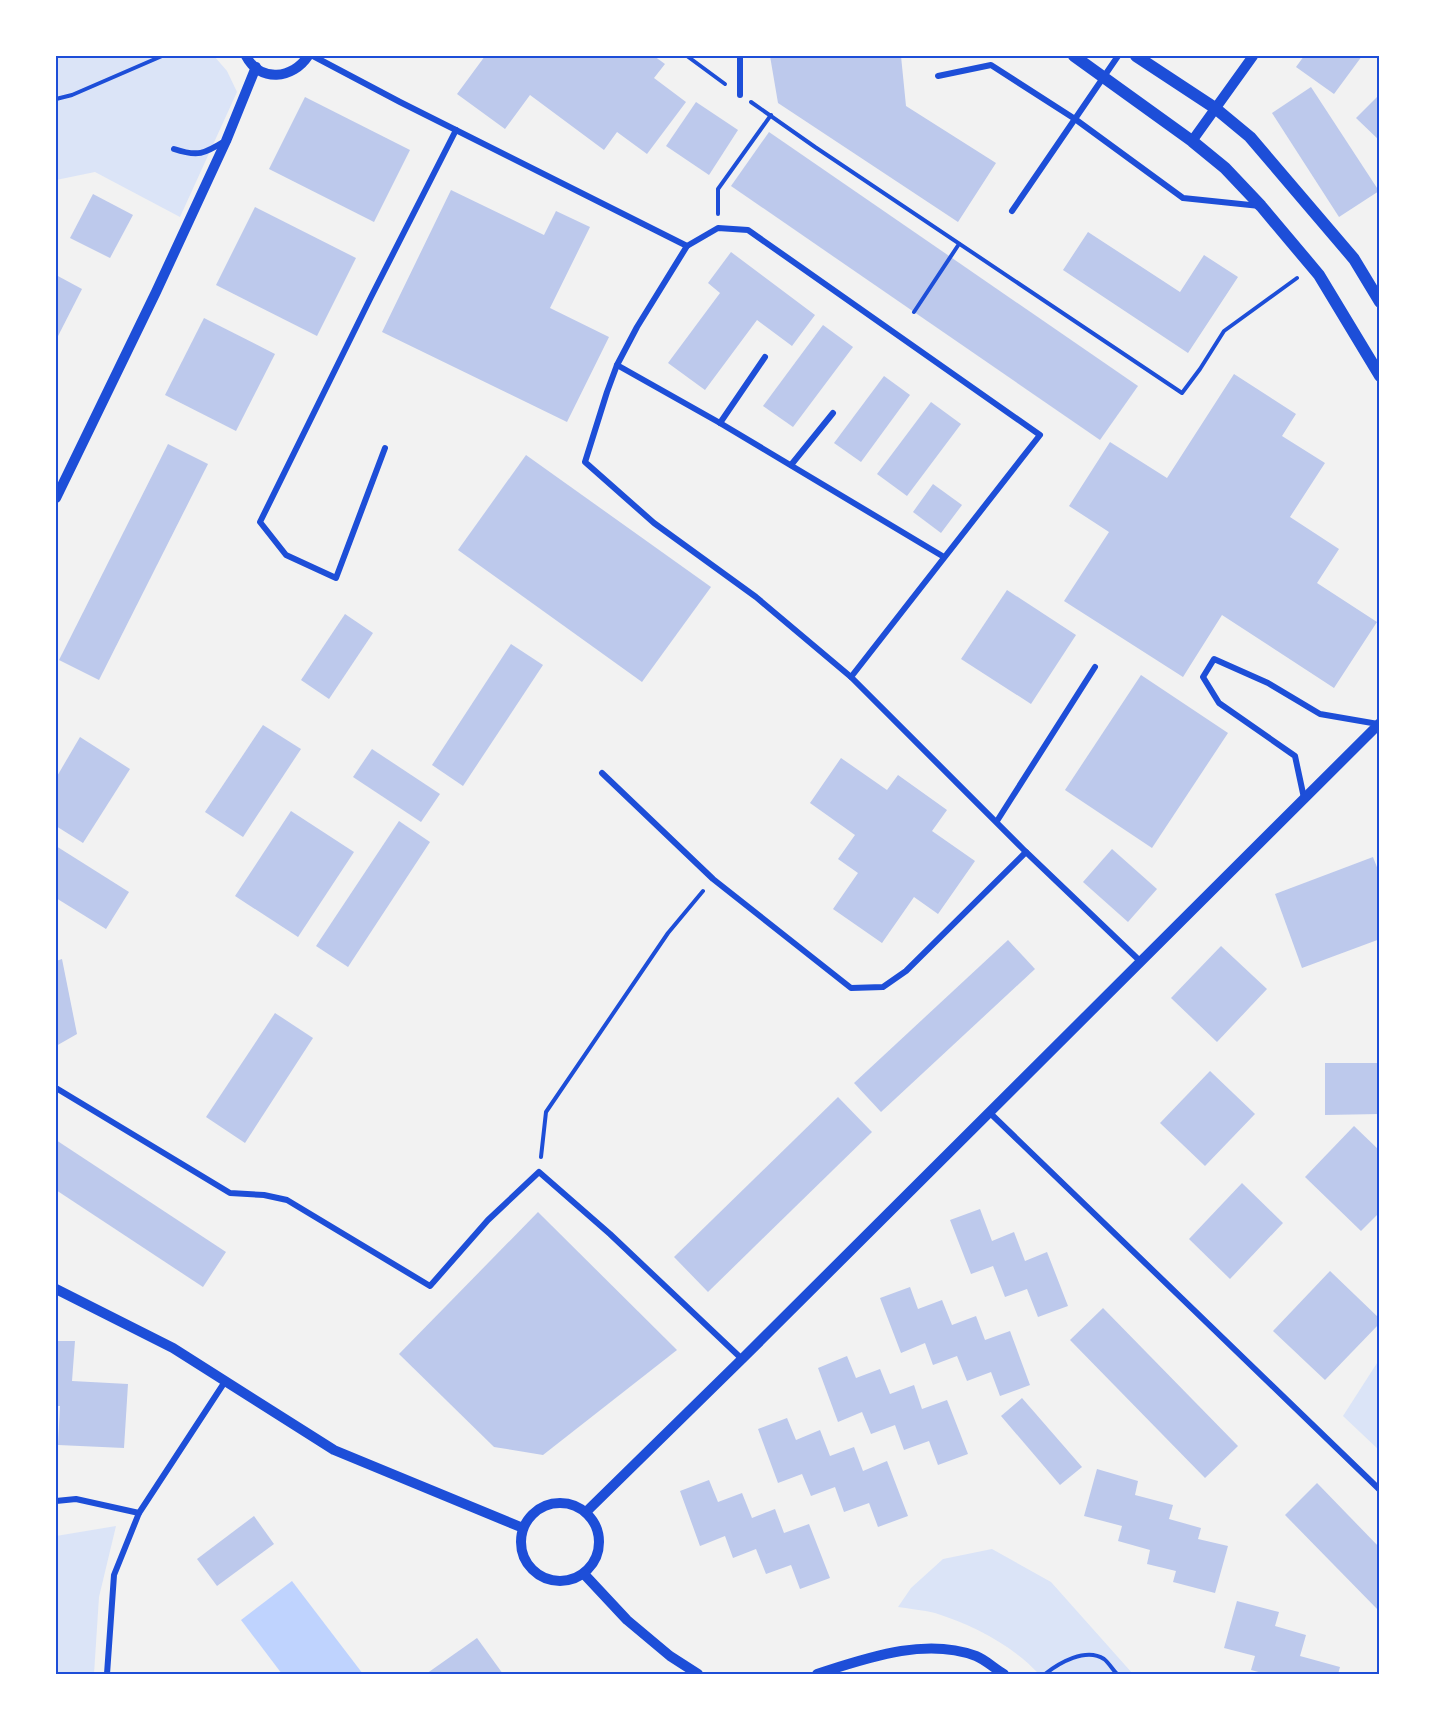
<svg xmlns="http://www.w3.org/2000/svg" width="1435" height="1730" font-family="Poppins,sans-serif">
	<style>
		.green { fill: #dbe4f7 }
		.water { fill: #bfd3fe }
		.building { fill: #bdc9ec }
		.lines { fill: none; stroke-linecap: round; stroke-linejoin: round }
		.path { stroke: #1d4ed8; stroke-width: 4 }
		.minor { stroke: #1d4ed8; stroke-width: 6 }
		.tertiary { stroke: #1d4ed8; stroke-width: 10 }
		.secondary { stroke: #1d4ed8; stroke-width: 12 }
		.neatline { fill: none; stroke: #1d4ed8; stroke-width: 2 }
	</style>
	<rect width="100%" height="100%" fill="#f2f2f2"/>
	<g class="green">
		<polygon points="56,56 214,56 227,71 237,92 180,217 95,172 56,180"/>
		<polygon points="1379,1360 1379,1450 1343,1416"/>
		<polygon points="116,1526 99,1597 94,1674 56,1674 56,1536"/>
		<path d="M992,1549L1051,1582L1133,1674H1039C1012,1645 973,1625 935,1613C923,1610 910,1609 898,1607L911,1588L943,1559Z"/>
	</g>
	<polygon class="water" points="292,1581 363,1674 282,1674 241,1620"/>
	<g class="building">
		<polygon points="485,56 654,56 665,64 654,78 686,102 647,154 617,132 604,150 530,95 505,129 457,94"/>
		<polygon points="770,56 901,56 906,106 996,163 958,222 778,103"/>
		<polygon points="1304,56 1362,56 1334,94 1296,67"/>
		<polygon points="1311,87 1379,191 1339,217 1272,113"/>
		<polygon points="1380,94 1380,141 1356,118"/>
		<polygon points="305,97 410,150 374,222 269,169"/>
		<polygon points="696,102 738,130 709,175 666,146"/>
		<polygon points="769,132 1138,386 1100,440 731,186"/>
		<polygon points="451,190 544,235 556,211 590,227 550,308 609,337 567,422 382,332"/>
		<polygon points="93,194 133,215 110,258 70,238"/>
		<polygon points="255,207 356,258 317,336 216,285"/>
		<polygon points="1088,232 1180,292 1204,255 1238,277 1188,353 1063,270"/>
		<polygon points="731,252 815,315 792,346 757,320 705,390 668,363 720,293 708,283"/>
		<polygon points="56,275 82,289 56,340"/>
		<polygon points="204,318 275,354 236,431 165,395"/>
		<polygon points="823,325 853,347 793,427 763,406"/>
		<polygon points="1234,374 1296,414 1282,436 1325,463 1290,517 1339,549 1317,583 1377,622 1334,688 1222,615 1183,677 1064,601 1109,532 1069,506 1110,442 1167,478"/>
		<polygon points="884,376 910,395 861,462 834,443"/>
		<polygon points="931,402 961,424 907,496 877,474"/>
		<polygon points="168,444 208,464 99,680 59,660"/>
		<polygon points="526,455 711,587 642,682 458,550"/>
		<polygon points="933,484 962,505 941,533 913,512"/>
		<polygon points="1007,590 1076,635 1031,704 961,659"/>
		<polygon points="345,614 373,633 329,699 301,680"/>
		<polygon points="511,644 543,665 463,786 432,765"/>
		<polygon points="1141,675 1228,733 1152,848 1065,790"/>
		<polygon points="263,725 301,749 243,837 205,812"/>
		<polygon points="80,737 130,769 83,843 56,826 56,778"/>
		<polygon points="372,749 440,794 421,822 353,777"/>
		<polygon points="841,758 887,790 898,775 947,810 932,831 975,861 938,914 914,897 882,943 833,909 858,873 838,859 855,835 810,803"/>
		<polygon points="291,811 354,852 298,937 235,896"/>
		<polygon points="399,821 430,842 348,967 316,946"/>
		<polygon points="56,846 129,892 106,929 56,898"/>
		<polygon points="1112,849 1157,889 1128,922 1083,882"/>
		<polygon points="1373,857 1380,875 1380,939 1302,968 1275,894"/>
		<polygon points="1008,940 1035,969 881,1112 854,1083"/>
		<polygon points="1221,946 1267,989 1217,1042 1171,998"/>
		<polygon points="62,959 77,1034 56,1046 56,961"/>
		<polygon points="275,1013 313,1038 245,1143 206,1117"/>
		<polygon points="1325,1063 1380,1063 1380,1114 1325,1115"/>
		<polygon points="1210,1071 1255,1114 1205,1166 1160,1123"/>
		<polygon points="838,1097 872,1132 708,1292 674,1257"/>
		<polygon points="1354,1126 1380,1151 1380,1212 1361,1231 1305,1177"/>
		<polygon points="56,1140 226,1252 203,1287 56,1190"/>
		<polygon points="1242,1183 1283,1223 1230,1279 1189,1239"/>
		<polygon points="980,1209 992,1241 1014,1232 1025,1261 1047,1252 1068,1306 1038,1317 1027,1289 1005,1297 993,1266 971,1274 950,1220"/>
		<polygon points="538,1212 677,1350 543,1455 494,1447 399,1354"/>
		<polygon points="1330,1271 1380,1319 1380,1323 1325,1380 1273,1331"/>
		<polygon points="910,1287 918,1309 942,1300 952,1325 976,1316 985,1340 1010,1331 1030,1385 1000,1396 991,1372 967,1381 957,1356 933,1365 925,1343 901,1353 880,1298"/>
		<polygon points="1103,1308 1238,1446 1205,1478 1070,1340"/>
		<polygon points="56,1341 75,1341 72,1381 128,1384 124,1448 58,1445 60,1406 56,1406"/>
		<polygon points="847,1356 856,1378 880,1369 890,1394 914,1385 922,1409 947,1400 968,1454 938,1465 929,1441 904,1450 895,1425 871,1434 862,1412 838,1422 818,1368"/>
		<polygon points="1022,1398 1082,1467 1060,1485 1001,1416"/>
		<polygon points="787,1418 796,1440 820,1430 830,1456 854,1447 863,1471 887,1461 908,1516 878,1527 869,1503 844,1512 835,1487 811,1496 802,1474 778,1483 758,1429"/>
		<polygon points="1097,1469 1138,1481 1135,1495 1173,1505 1169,1519 1201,1528 1198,1539 1228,1546 1215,1593 1173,1582 1176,1571 1147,1564 1150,1550 1118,1541 1122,1526 1084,1516"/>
		<polygon points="709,1480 718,1502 742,1493 752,1518 775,1509 784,1533 809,1524 830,1578 800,1589 791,1565 766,1574 756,1549 733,1558 725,1536 700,1546 680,1491"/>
		<polygon points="1317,1483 1380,1548 1380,1612 1285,1515"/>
		<polygon points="254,1516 274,1544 217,1586 197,1559"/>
		<polygon points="1237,1601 1279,1612 1275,1626 1306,1635 1300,1656 1340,1667 1338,1674 1266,1674 1251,1670 1255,1656 1224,1648"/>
		<polygon points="477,1638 503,1674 426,1674"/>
	</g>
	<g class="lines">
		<g class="path">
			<polyline points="687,56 725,84"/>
			<polyline points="56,99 72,95 162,56"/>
			<polyline points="751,102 815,147 1182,393 1200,369 1224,331 1297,278"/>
			<polyline points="718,214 718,189 771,115"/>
			<polyline points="914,312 959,244"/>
			<polyline points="541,1157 546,1112 668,933 703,891"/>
			<path d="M1045,1674C1059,1663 1086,1647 1104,1659C1109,1663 1113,1670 1117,1674"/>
		</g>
		<g class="minor">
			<polyline points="313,56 400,102 687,246 718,228 748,230 1040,435 851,677 1026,852 1140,961"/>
			<polyline points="938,76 991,65 1075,119 1183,198 1260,206"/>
			<polyline points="740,95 740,56"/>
			<path d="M174,149C198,157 204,154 225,141"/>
			<polyline points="1012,211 1118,56"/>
			<polyline points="687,246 637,327 617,365 720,423 944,557"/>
			<polyline points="617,365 607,392 585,462 654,523 756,597 851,677"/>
			<polyline points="720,423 765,357"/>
			<polyline points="385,448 336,578 286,555 260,522 371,297 456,130"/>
			<polyline points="791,465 833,413"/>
			<polyline points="602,773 713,879 851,988 883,987 906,971 1026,852"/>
			<polyline points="1304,798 1295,756 1219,703 1203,677 1214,659 1268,683 1320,714 1378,724"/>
			<polyline points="997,821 1095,667"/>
			<polyline points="56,1088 230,1193 264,1195 287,1200 430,1286 488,1220 539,1172 610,1234 742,1359"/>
			<polyline points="989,1112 1380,1490"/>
			<polyline points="56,1501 76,1499 139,1513"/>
			<polyline points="107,1674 114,1575 139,1513 226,1380"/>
		</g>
		<g class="tertiary">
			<path d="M246,56C260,83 293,79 308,56"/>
			<polyline points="1192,141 1253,56"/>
			<polyline points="56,498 156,292 226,141 256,67"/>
			<polyline points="56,1289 173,1348 334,1450 523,1528"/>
			<circle cx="560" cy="1542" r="39"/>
			<polyline points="586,1512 742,1359 1380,723"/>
			<polyline points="584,1574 627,1620 670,1656 698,1674"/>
			<path d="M817,1674C867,1658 925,1637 976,1656C986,1660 995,1669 1004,1674"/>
		</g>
		<g class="secondary">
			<polyline points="1074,56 1192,141 1225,168 1261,206 1319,275 1380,376"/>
			<polyline points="1136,56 1215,108 1250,137 1354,259 1380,302"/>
		</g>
	</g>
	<rect width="1435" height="1730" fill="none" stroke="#ffffff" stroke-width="114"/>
	<rect x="57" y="57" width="1321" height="1616" class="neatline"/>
</svg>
